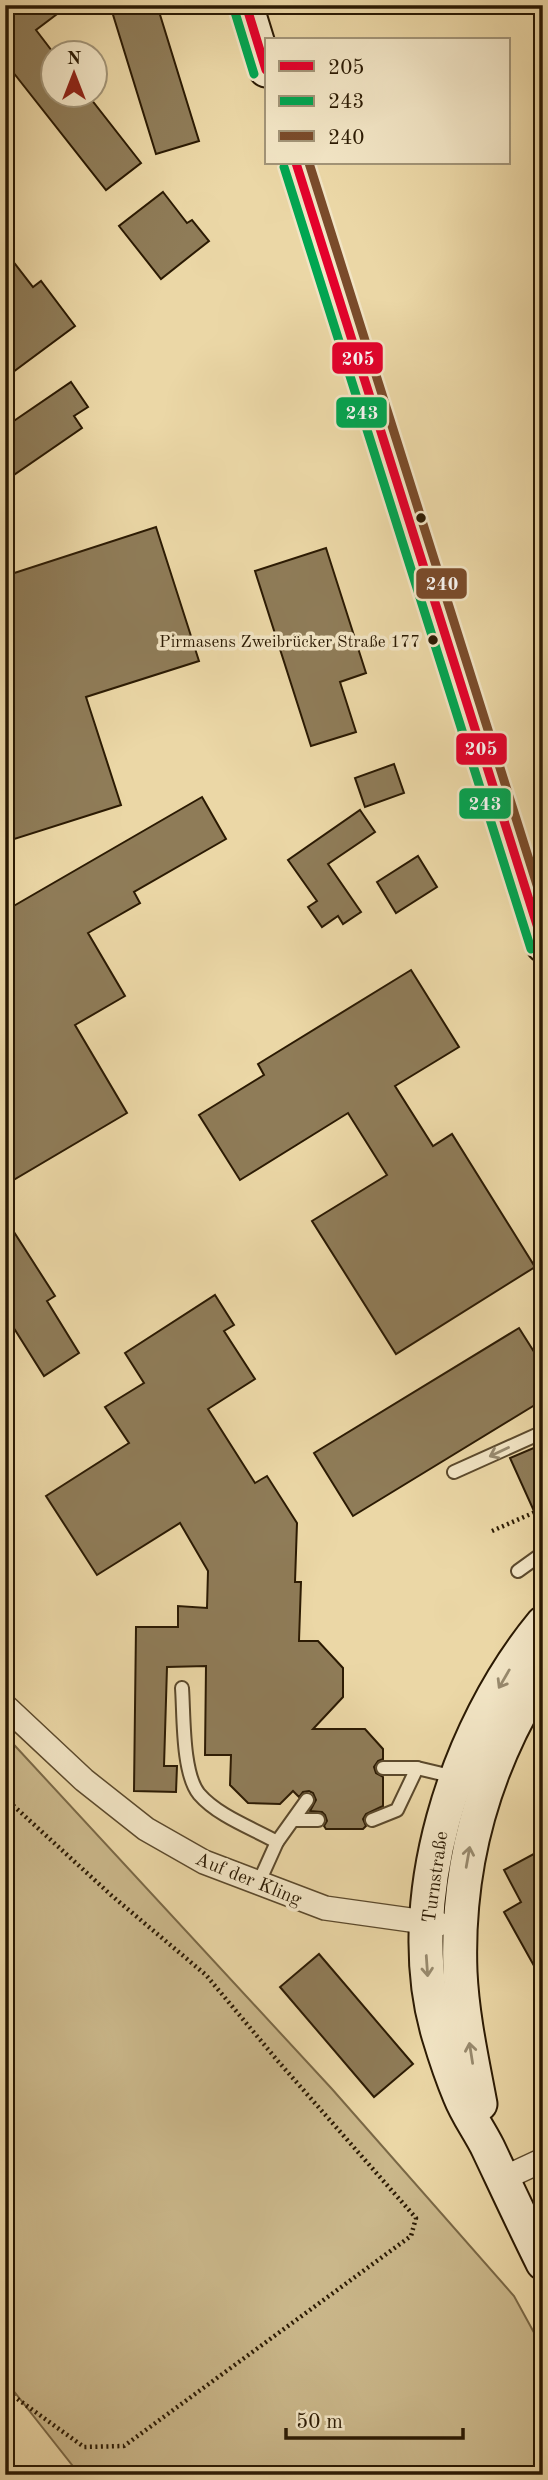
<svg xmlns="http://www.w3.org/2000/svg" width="548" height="2480" font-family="'Old Standard TT',serif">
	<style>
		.garden { fill: #cab78a; stroke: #7a6846; stroke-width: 2 }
		.building { fill: #8f7c58; stroke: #2b1a03; stroke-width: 2 }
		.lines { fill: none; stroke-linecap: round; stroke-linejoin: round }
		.lane-casing { stroke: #5b492c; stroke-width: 16 }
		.street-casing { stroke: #5b492c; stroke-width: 26 }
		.secondary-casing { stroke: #2b1a03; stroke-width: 37 }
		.path { stroke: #2b1a03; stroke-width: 4.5; stroke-dasharray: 2 3.5; stroke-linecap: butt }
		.lane { stroke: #f2e5c5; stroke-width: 12 }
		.street { stroke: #f2e5c5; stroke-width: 23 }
		.secondary { stroke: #f2e5c5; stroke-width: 33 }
		.bus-1-casing { stroke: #f2e5c5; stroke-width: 14 }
		.bus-2-casing { stroke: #f2e5c5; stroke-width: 14 }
		.bus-3-casing { stroke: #f2e5c5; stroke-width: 14 }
		.bus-1 { stroke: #e4002b; stroke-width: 9 }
		.bus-2 { stroke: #00a651; stroke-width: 9 }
		.bus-3 { stroke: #7a4b2a; stroke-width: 9 }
		.oneway { stroke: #988a6e }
		.bus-dot { fill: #2b1a03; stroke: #f2e5c5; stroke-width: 2.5 }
		.labels { text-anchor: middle; stroke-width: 7; stroke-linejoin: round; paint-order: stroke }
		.bus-label { font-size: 17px; fill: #2b1a03; stroke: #f2e5c5; text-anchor: end }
		.street-label { font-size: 19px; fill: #2b1a03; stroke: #f2e5c5 }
		.line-badge { stroke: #f2e5c5; stroke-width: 2.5 }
		.badge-label { font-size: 19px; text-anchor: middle; font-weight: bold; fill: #fff }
	</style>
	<rect width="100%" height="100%" fill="#ebd7a6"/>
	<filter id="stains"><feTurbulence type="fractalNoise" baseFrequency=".00286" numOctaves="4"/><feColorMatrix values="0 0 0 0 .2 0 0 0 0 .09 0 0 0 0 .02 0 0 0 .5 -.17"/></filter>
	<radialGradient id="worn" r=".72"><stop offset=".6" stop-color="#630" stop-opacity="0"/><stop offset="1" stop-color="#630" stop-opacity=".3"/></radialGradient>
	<polygon class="garden" points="5,1735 332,2089 514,2296 543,2349 543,2475 80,2475 5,2380"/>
	<g class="building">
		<polygon points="5,5 69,5 36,30 52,51 52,94 87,94 141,163 106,190 5,62"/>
		<polygon points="110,5 157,5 199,141 156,154"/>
		<polygon points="163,192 187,223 192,220 209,241 161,279 119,226"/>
		<polygon points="5,251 33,287 41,281 75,326 5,378"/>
		<polygon points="71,382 88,407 74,416 82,428 5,481 5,427"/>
		<polygon points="156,527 199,661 86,697 121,805 5,842 5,576"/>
		<polygon points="326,548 366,673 340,682 356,732 311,746 255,571"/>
		<polygon points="394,764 404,793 365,807 355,778"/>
		<polygon points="202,797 226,839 134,892 140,903 88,933 125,996 75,1025 127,1113 5,1185 5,911"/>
		<polygon points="360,810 375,832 328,864 361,912 343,924 338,916 322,927 308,907 317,901 288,860"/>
		<polygon points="418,856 437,887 396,913 377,882"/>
		<polygon points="411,970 459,1047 395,1086 433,1146 452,1134 535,1267 396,1354 312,1221 387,1175 348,1113 240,1180 199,1115 264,1075 258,1064"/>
		<polygon points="5,1218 55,1296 47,1301 79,1353 44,1376 5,1314"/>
		<polygon points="215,1295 234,1325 224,1331 255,1379 208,1409 255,1483 267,1476 297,1523 295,1582 301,1582 299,1641 318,1641 343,1668 343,1697 313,1729 365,1729 383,1749 383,1759 378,1761 374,1767 376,1773 383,1777 383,1806 366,1814 363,1819 366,1826 363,1829 326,1829 324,1826 327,1821 325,1815 322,1812 310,1811 316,1800 313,1793 309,1791 303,1792 299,1797 293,1791 280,1804 248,1803 230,1785 231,1755 205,1755 206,1666 167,1667 164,1766 177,1766 176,1792 134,1791 136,1627 178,1627 178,1606 207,1608 208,1571 180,1523 97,1575 46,1496 129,1443 105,1407 144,1383 125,1353"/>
		<polygon points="519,1328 543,1366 543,1400 353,1516 314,1453"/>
		<polygon points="543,1444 543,1531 510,1458"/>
		<polygon points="543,1849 543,1982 504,1912 521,1902 504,1870"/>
		<polygon points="319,1954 413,2064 374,2097 280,1987"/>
	</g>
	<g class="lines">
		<g class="lane-casing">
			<g id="lane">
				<polyline points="454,1472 543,1432"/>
				<polyline points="518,1571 543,1553"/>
				<path d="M182,1688C184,1715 182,1773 199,1794C218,1816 252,1828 277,1842"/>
				<polyline points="383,1768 417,1768 455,1777"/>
				<polyline points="294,1820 318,1820"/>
				<polyline points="372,1820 397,1810 417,1768"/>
				<polyline points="259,1882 277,1842 307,1800"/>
			</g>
		</g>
		<g class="street-casing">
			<g id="street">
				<polyline points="5,1706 84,1780 146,1829 204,1862 325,1908 439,1924"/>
				<polyline points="502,2179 543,2160"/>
			</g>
		</g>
		<g class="secondary-casing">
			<g id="secondary">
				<polyline points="246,5 266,70"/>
				<polyline points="296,163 543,945"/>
				<path d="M543,1623C456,1728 399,1903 439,2036C445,2056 452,2077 460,2096C467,2114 479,2130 488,2148C506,2186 524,2225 543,2263"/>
				<path d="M480,2104C472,2061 462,2016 460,1972C456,1863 484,1765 543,1673"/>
			</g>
		</g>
		<g class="path">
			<polyline points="492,1531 542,1509"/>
			<polyline points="5,1798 111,1895 206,1975 277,2060 416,2218 411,2236 124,2446 84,2447 5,2390"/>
		</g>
		<use href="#lane" class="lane"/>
		<use href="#street" class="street"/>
		<use href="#secondary" class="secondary"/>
		<g class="bus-1-casing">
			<g id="bus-1">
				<polyline points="246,5 266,70"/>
				<polyline points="296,163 543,944"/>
			</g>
		</g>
		<g class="bus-2-casing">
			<g id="bus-2">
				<polyline points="234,9 254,74"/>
				<polyline points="284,167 531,949"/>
			</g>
		</g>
		<g class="bus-3-casing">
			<polyline id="bus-3" points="309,163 543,904"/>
		</g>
		<use href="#bus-1" class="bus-1"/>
		<use href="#bus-2" class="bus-2"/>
		<use href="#bus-3" class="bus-3"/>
	</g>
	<defs><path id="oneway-shaft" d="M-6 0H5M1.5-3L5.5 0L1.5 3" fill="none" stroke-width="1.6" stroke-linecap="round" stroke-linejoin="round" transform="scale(1.75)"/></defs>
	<g class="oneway">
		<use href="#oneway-shaft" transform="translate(499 1452) rotate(155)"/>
		<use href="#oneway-shaft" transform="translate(504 1679) rotate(120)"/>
		<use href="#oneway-shaft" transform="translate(468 1857) rotate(-80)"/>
		<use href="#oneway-shaft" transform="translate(427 1966) rotate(86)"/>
		<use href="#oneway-shaft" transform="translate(471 2053) rotate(-99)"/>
	</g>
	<g class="bus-dot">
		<circle cx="421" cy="518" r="6"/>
		<circle cx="433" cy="640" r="6"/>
	</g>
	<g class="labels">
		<g class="bus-label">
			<text x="420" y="647">Pirmasens Zweibrücker Straße 177</text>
		</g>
		<g class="street-label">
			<text transform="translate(434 1877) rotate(-82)" y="7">Turnstraße</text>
			<text transform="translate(249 1878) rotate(22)" y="7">Auf der Kling</text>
		</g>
	</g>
	<g class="line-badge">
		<rect x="331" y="341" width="53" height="34" rx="7" fill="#e4002b"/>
		<rect x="335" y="396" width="53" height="33" rx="7" fill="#00a651"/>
		<rect x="415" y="567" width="53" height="33" rx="7" fill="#7a4b2a"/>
		<rect x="455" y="732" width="53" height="34" rx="7" fill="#e4002b"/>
		<rect x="458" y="787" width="54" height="33" rx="7" fill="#00a651"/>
	</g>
	<g class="badge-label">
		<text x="358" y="365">205</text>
		<text x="362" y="419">243</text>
		<text x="442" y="590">240</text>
		<text x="481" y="755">205</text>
		<text x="485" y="810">243</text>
	</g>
	<rect width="548" height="2480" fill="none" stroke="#ebd7a6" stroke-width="28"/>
	<rect x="7" y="7" width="534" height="2466" fill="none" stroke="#2b1a03" stroke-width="3.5"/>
	<rect x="14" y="14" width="520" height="2452" fill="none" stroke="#2b1a03" stroke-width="2"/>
	<rect x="265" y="38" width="245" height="126" fill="#f2e5c5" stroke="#a29477" stroke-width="2"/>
	<rect x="279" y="61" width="35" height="10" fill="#e4002b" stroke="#a29477" stroke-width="2"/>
	<text x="328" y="74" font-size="21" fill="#2b1a03">205</text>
	<rect x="279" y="96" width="35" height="10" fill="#00a651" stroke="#a29477" stroke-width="2"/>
	<text x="328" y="108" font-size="21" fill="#2b1a03">243</text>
	<rect x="279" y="131" width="35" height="10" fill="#7a4b2a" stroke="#a29477" stroke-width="2"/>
	<text x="328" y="144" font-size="21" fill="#2b1a03">240</text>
	<g transform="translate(74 74)"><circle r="33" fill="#f2e5c5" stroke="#a29477" stroke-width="2"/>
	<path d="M0-5L12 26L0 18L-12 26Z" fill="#8f2418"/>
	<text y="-10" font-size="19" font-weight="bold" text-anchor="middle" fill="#2b1a03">N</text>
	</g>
	<path d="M286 2428v10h177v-10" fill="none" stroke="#2b1a03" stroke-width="3.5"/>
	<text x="296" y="2428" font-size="21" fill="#2b1a03" stroke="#f2e5c5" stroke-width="5" paint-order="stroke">50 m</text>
	<rect width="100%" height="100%" filter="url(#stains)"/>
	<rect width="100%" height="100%" fill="url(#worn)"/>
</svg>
